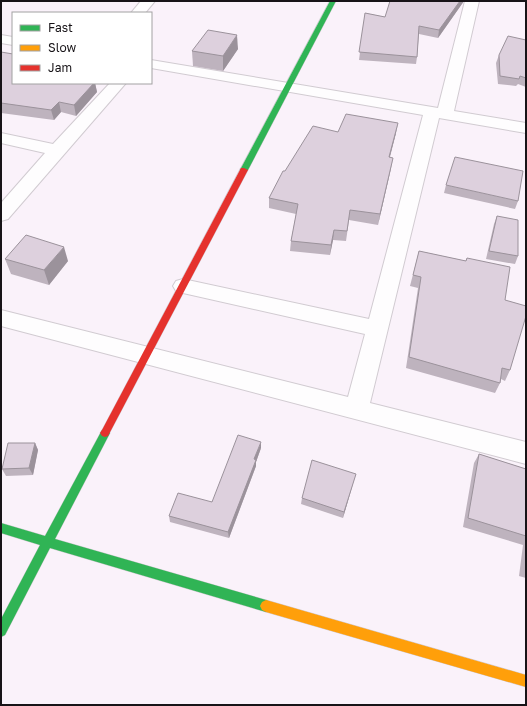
<svg xmlns="http://www.w3.org/2000/svg" width="527" height="706" font-family="'Golos Text',sans-serif">
	<style>
		.lines { fill: none; stroke-linecap: round; stroke-linejoin: round }
		.street-casing { stroke: #d1cbd1; stroke-width: 2 }
		.fast-casing { stroke: #d1cbd1; stroke-width: 1 }
		.slow-casing { stroke: #d1cbd1; stroke-width: 1 }
		.jam-casing { stroke: #d1cbd1; stroke-width: 1 }
		.street { fill: #fefdfe; fill-rule: evenodd }
		.fast { fill: #30b455; fill-rule: evenodd }
		.slow { fill: #ff9f0a; fill-rule: evenodd }
		.jam { fill: #e5322d; fill-rule: evenodd }
		.wall { fill: #beb3be }
		.shaded-wall { fill: #9b929b }
		.building { fill: #ddd0dd; stroke: #9b929b }
	</style>
	<rect width="100%" height="100%" fill="#faf2fa"/>
	<g class="lines">
		<g class="street-casing">
			<g id="street">
				<polygon points="141,1 155,1 145,13 131,13"/>
				<polygon points="465,1 479,1 454,111 526,123 526,133 439,118 370,403 526,442 526,464 1,326 1,310 348,397 365,334 183,293 176,291 173,286 176,281 183,279 369,319 423,115 151,68 151,60 438,108"/>
				<polygon points="1,35 13,37 13,45 1,43"/>
				<polygon points="110,83 126,83 8,219 1,221 1,203 45,153 1,143 1,133 53,144"/>
			</g>
		</g>
		<g class="fast-casing">
			<g id="fast">
				<polygon points="330,1 336,1 248,170 244,172 241,172 240,170"/>
				<polygon points="105,429 108,430 110,433 55,539 266,600 270,602 272,606 270,610 266,612 50,548 5,635 1,637 1,619 40,545 1,533 1,523 45,536 102,430"/>
			</g>
		</g>
		<g class="slow-casing">
			<polygon id="slow" points="266,600 526,675 526,687 266,612 262,610 260,606 262,602"/>
		</g>
		<g class="jam-casing">
			<polygon id="jam" points="241,168 244,168 248,170 108,436 105,437 102,436 100,433 102,430"/>
		</g>
		<use href="#street" class="street"/>
		<use href="#fast" class="fast"/>
		<use href="#slow" class="slow"/>
		<use href="#jam" class="jam"/>
	</g>
	<g class="wall">
		<polygon points="464,1 438,38 419,34 417,57 416,64 359,60 365,13 385,17"/>
		<polygon points="526,40 526,87 518,84 516,86 498,84 496,63 499,55"/>
		<polygon points="238,49 223,71 193,66 192,51"/>
		<polygon points="1,52 13,83 95,83 97,92 76,116 61,112 54,120 1,113"/>
		<polygon points="396,133 390,157 391,168 378,225 349,220 346,241 333,240 330,255 290,251 291,241 296,214 269,208 269,198 285,171"/>
		<polygon points="446,185 518,201 515,209 444,193"/>
		<polygon points="497,216 518,256 515,264 486,259 494,224"/>
		<polygon points="419,251 466,261 467,258 505,300 510,370 505,381 501,379 500,383 495,393 406,368 418,288 410,286"/>
		<polygon points="5,259 68,261 49,285 11,274"/>
		<polygon points="35,443 38,450 33,475 6,476 2,469"/>
		<polygon points="261,448 256,462 256,466 229,538 170,522 169,516 212,502"/>
		<polygon points="479,454 526,469 526,578 519,576 523,545 463,527 474,463"/>
		<polygon points="354,480 343,518 301,504 302,498"/>
	</g>
	<g class="shaded-wall">
		<polygon points="460,1 464,1 438,38 439,30"/>
		<polygon points="237,35 238,49 223,71 223,56"/>
		<polygon points="94,83 95,83 97,92 76,116 74,105"/>
		<polygon points="59,102 61,112 54,120 51,110"/>
		<polygon points="398,123 396,133 387,167 389,157"/>
		<polygon points="393,158 391,168 378,225 380,214"/>
		<polygon points="334,230 333,240 330,255 331,245"/>
		<polygon points="64,247 68,261 49,285 44,270"/>
		<polygon points="261,442 261,448 256,462 256,466 229,538 228,532 254,459"/>
		<polygon points="35,443 38,450 33,475 29,468"/>
		<polygon points="356,474 354,480 343,518 344,512"/>
	</g>
	<g class="building">
		<polygon points="390,1 460,1 439,30 419,26 417,57 359,52 365,13 385,17"/>
		<polygon points="208,30 237,35 223,56 192,51"/>
		<polygon points="508,36 526,40 526,78 520,76 519,79 500,76 499,55"/>
		<polygon points="1,52 13,54 13,83 94,83 74,105 59,102 51,110 1,103"/>
		<polygon points="346,114 398,123 389,157 393,158 380,214 350,210 347,231 334,230 331,245 291,241 298,204 269,198 283,171 285,171 313,126 338,132"/>
		<polygon points="455,157 523,171 518,201 446,185"/>
		<polygon points="497,216 518,220 518,256 489,251"/>
		<polygon points="26,235 64,247 44,270 5,259"/>
		<polygon points="419,251 466,261 467,258 510,267 505,300 526,306 526,316 510,370 502,368 500,383 409,357 421,277 413,275"/>
		<polygon points="238,435 261,442 254,459 256,460 228,532 169,516 178,493 212,502"/>
		<polygon points="8,443 35,443 29,468 2,469"/>
		<polygon points="479,454 526,469 526,536 468,518"/>
		<polygon points="312,460 356,474 344,512 302,498"/>
	</g>
	<rect width="527" height="706" fill="none" stroke="#171317" stroke-width="4"/>
	<rect x="12" y="12" width="140" height="72" fill="#ffffff" stroke="#a2a1a2"/>
	<rect x="20" y="25" width="20" height="6" fill="#30b455" stroke="#a2a1a2"/>
	<text x="48" y="32" font-size="12" fill="#171317">Fast</text>
	<rect x="20" y="45" width="20" height="6" fill="#ff9f0a" stroke="#a2a1a2"/>
	<text x="48" y="52" font-size="12" fill="#171317">Slow</text>
	<rect x="20" y="65" width="20" height="6" fill="#e5322d" stroke="#a2a1a2"/>
	<text x="48" y="72" font-size="12" fill="#171317">Jam</text>
</svg>
